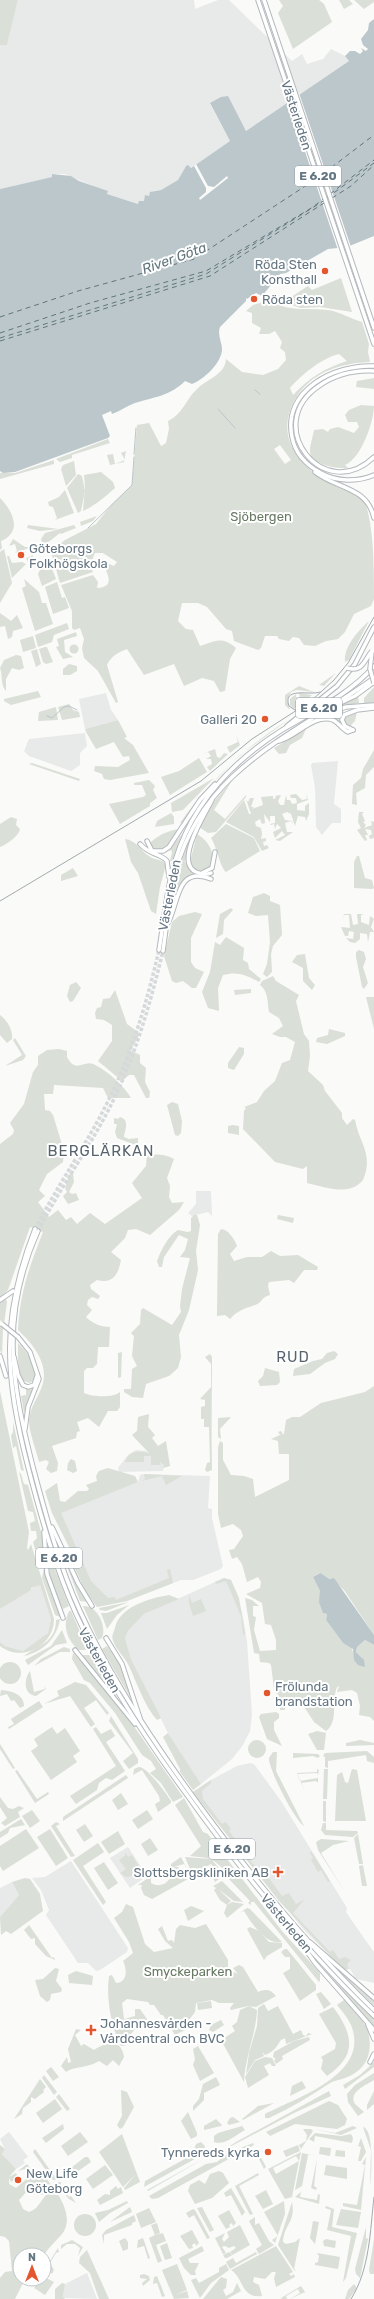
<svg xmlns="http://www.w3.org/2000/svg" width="374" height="2299" font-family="Rubik,sans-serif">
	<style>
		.built { fill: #e8e9e9 }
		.green { fill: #dadfd7; fill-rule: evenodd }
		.water { fill: #bbc7cb }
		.pier { fill: #fafaf8 }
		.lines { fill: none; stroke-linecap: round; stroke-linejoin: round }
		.stream { stroke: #bbc7cb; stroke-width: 1 }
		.ferry { stroke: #60757c; stroke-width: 1; stroke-dasharray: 5 4; stroke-linecap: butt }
		.trunk-tunnel { stroke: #d5d9db; stroke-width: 3.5; stroke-dasharray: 3.5 2; stroke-linecap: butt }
		.trunk-casing { stroke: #b4b9bd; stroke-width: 5.5 }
		.trunk { stroke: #fff; stroke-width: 3.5 }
		.tram { stroke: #a2aab0; stroke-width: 1 }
		.trunk-bridge-casing { stroke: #b4b9bd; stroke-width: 5.5; stroke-linecap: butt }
		.trunk-bridge { stroke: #fff; stroke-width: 3.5 }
		.poi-dot { fill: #e4572e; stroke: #fff; stroke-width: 1.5 }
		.labels { text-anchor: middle; stroke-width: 4; stroke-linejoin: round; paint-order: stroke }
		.shield { fill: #fff; stroke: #939fa8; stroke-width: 1 }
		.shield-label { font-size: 12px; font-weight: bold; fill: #657683 }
		.street-label { font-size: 13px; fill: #657683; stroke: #fff }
		.poi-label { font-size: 13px; fill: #657683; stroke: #fff; text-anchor: start }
		.park-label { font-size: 13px; fill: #687a64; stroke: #fff }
		.water-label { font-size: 14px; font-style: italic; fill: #60757c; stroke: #fff }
		.quarter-label { font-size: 15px; letter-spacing: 1px; fill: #57646e; stroke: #fff }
	</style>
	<rect width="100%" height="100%" fill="#fafaf8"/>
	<g class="built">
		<polygon points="18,0 194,0 195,9 218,0 229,0 292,61 302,54 307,64 323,59 331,49 345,56 349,61 246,131 230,101 210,104 230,141 191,168 189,166 186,166 178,180 161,190 153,191 144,201 138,204 107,194 108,192 65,174 53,174 52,177 0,189 0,45 7,45"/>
		<polygon points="106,693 111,710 118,720 85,729 79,699"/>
		<polygon points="85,733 87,746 80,753 80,765 71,771 29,756 24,751 29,739"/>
		<polygon points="338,761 334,804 341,809 341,823 332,823 322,835 316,827 315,788 311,765 312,763"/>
		<polygon points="196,1191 211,1191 212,1216 208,1212 192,1216 188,1213 196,1204"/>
		<polygon points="136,1450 146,1451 157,1459 164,1465 163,1471 119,1472 118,1468 128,1455"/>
		<polygon points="143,1474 210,1476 208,1508 212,1509 212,1518 223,1566 221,1569 193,1580 181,1580 127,1601 97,1607 85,1590 72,1562 76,1561 63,1533 60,1512 138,1482 140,1475"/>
		<polygon points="224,1578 231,1580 242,1612 247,1641 252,1715 250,1731 243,1745 232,1759 201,1784 168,1733 131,1659 125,1638 128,1631 144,1614"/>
		<polygon points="37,1585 40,1585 51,1619 48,1633 23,1651 5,1646 0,1642 0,1609"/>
		<polygon points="250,1763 254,1764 281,1801 347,1908 346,1912 350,1918 371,1948 374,1952 374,1983 356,1979 350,1969 344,1970 303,1929 193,1792 211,1780 237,1766"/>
		<polygon points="128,1847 147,1876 130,1888 110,1858"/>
		<polygon points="71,1861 128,1948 127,1952 100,1970 96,1971 88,1963 78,1963 46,1915 49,1910 41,1890 32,1878 45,1877"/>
		<polygon points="12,1882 19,1895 0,1917 0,1888"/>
		<polygon points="9,2132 28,2157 23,2160 25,2163 16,2169 2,2154 5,2149 0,2139"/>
		<polygon points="87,2273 97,2299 63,2298 65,2284"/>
	</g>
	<g class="green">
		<polygon points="0,0 18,0 7,45 0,45"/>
		<polygon points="279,0 319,0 324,4 332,22 293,49 278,13 283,6"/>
		<polygon points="339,0 349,0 353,4 344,9"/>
		<polygon points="354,0 374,0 374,2 364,9"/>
		<polygon points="341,278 352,312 320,307 301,308 275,300 279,295 285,301 308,286 312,290"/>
		<path d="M266,297H269C283,315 313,306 333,311C343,314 352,319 362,322L369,344L368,352L370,362C343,363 314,371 298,395C272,434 297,466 333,485C344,491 359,493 366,505C374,531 374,570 374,599L371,606L354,614L345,632L338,639L326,641L315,646L304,645L299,638L293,637L289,641L279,639L277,636H265L261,648L258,650L234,641L232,631L226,629L207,607L198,603H182L178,621L186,629L193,630L200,646C216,641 222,636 236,648L230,659L225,691L220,692L214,681L202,678L184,686L174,664L144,675L127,649C119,652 111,656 107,665L118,702L116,703L98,671L84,658L82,648L84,639L80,628L74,630L72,628V611L61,585L93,575L98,582L97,588C115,587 108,575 104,566L109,564L114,566L117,562L103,553H95L92,560L87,561L93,572L60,583L52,555L54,550L58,551L59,545L65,540L96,524L112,504L132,485L137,425L149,423L161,446L166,443L169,429L168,421C183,414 186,399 197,389C208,378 225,375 226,359L242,372L263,375L278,369L286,360L285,352L280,348L282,342L275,331L269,334H259L261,328L252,323V313L246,311L253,305L263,302ZM339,354L347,361C325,368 309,378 293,395L290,388C301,375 322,358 339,354ZM280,445L291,460L285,464L274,449Z"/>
		<polygon points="374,378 374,389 356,387 357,381"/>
		<path d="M361,405L374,406C374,421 361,459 345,465L348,468C338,469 310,465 310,451C310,445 313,436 314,430L323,429L328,432L330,429L338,427L354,433L359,427L357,422H348L345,415L349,410Z"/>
		<polygon points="108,439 110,443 72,455 72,458 60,462 56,459"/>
		<polygon points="126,451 124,462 110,465 107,455 113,454 115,464 125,460 121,453"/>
		<polygon points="54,460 54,464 0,479 0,473 15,473"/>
		<polygon points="74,461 76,475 66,486 61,469 63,465"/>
		<path d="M101,472L113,482L115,488C106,496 96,505 83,511L85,488L84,475Z"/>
		<polygon points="78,474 82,476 85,491 81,511 78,513 67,488"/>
		<polygon points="65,490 74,513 55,520 57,518 53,507 49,506 48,502 59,497"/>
		<path d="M0,498C13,511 23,532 1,541L2,548L0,550Z"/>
		<polygon points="97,516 93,521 81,526 80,522"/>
		<polygon points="28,525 58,529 59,529 40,531 27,528"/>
		<polygon points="74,525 76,528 61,534 60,533 42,547 37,545 42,543 41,539 45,533"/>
		<polygon points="13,539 25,547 31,547 33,556 28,562 26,558 32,556 29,548 15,553 17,551 15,544 9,546"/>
		<polygon points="4,549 12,583 0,603 0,552"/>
		<polygon points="7,556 9,556 12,563 22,562 26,564 12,578"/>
		<polygon points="51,566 56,579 42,586 38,574 40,570"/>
		<polygon points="24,579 39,592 42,603 46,603 53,624 35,631 22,588 26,586"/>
		<polygon points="57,582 62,598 65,597 69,608 53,614 45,587"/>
		<polygon points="0,613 11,621 17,615 23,628 13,631 12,637 8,639 5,626 0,627"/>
		<path d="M369,621L349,660L345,662C343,647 359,630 369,621Z"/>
		<polygon points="67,623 69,629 54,635 52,642 38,647 35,635"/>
		<polygon points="76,632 77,636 64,640 65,652 73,657 63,659 56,647 59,646 57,639"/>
		<polygon points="33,636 36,648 23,652 20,640"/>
		<circle cx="74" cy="649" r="4.5"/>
		<polygon points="45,647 47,647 53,662 46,664 43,662 39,649"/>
		<polygon points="37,649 41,664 36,667 31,651"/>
		<path d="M16,655L21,656L24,668L19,670L12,668L6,679V691C0,685 3,675 0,668L4,660Z"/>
		<polygon points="69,664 77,666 77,671 70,675 63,675 63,669"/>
		<polygon points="336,673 324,686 319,685"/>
		<polygon points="299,686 314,692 297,690 291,692 287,700 290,710 285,705 285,695"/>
		<polygon points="374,687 374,704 364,703 364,698"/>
		<polygon points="38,691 41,697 11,705 4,701 4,699"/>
		<polygon points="299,693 312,695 306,700 304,699 304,701 294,709 290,705 290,699 296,694 296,697 300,697"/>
		<polygon points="358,695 359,703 341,707 340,705"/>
		<polygon points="69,704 73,710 79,712 80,717 62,720 58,707"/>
		<polygon points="56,707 58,720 38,721 39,712"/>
		<polygon points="344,710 340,718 340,724 334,719 324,718"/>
		<polygon points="357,712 355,721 351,725 352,726 347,726 344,719 346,716"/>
		<polygon points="118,720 127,737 124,738 133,745 149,773 110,780 104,779 102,774 94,771 95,766 118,767 130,760 129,756 123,757 114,742 96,749 86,732 85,729"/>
		<path d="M288,720L239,756L207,789L183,823H180C210,781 244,748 288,720Z"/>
		<polygon points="306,729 302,738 290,745 286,753 279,754 274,748"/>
		<polygon points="236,735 240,745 230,753 227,747 238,742"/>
		<polygon points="215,749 217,757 220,758 224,753 228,754 210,771 207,767 212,764 211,759 206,759 211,756 208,752 202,754"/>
		<polygon points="374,750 374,767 366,775 365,788 356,793 357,805 352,804 353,785 361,778 363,769"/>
		<polygon points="199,758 207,772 170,795 161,777 179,771"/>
		<polygon points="32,763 80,779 79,781 29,764"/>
		<polygon points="214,778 183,810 172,812 171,803"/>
		<polygon points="233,779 214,810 225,819 246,795 246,797 216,832 208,833 199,827 216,799"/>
		<polygon points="149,780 155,786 153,790 157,798 150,803 150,806 120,824 109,804 143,797 146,795 142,785 134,785 134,783"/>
		<polygon points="306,793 308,800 297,804 297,810 305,811 305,806 309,803 309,814 306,821 305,817 298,816 295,826 291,814 287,812 282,814 285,820 292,821 293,824 291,821 285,823 287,832 293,832 280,841 275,840 285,835 282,831 275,838 273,832 281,828 277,824 275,829 274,824 271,825 270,824 275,823 275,816 270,816 270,822 264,814 265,823 262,824 260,819 255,822 256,826 261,828 262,834 261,839 266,838 266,841 263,842 264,846 267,845 269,848 262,851 254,837 226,822 244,800 249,814 251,814 246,799 248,802 250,798 254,798 251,807 254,807 252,809 263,805 261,797 273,796 273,799 276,798 275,796 281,795 278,801 280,805 284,805 286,795 287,800 290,800 292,804 297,803 296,798 291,798 290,795 296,794 302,800 307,799"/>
		<polygon points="359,812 364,812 362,814 365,821 363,822 366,825 364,828 372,825 371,821 374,822 374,838 370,839 369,836 372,834 371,830 365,829 368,835 365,835 367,840 365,841 357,830 361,828 358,822"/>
		<polygon points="171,813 174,817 174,824 155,827 157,821"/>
		<path d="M11,817L17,819L16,825L20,829C19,836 6,845 0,847V824Z"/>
		<path d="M226,824L254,838L260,851L226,872C220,867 217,847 211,838Z"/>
		<path d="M180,829L165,848L156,850L151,847V842C158,835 170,830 180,829Z"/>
		<path d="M192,832L194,833L185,862L194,875C174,883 181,894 171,907L179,868Z"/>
		<polygon points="182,834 172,861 170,861 172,852 171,850 160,855 170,849"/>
		<path d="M197,834C209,841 216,854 211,867L205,871L196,870L190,862Z"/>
		<path d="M125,839C136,840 141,851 149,856C155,861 162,858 166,865L160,887L156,914L151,911L138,873L131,862Z"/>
		<polygon points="357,856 359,856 365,878 372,880 374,888 372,889 354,888 354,862"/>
		<polygon points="73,868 78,876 61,881 61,875"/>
		<polygon points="264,893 270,896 270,901 280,905 282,935 273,946 271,954 272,972 267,977 263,974 267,964 270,942 268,915 256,916 248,913 253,897"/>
		<polygon points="231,908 233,910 224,920 223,934 216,938 220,914"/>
		<polygon points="195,912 202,914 191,938 191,962 195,968 204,972 196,988 192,988 183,981 176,983 172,981 164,956 172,922 179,916"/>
		<polygon points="344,914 351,914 353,925 358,924 357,914 364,914 361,915 361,922 369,925 370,916 374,919 371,927 374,932 370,932 368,942 367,934 360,933 360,939 355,943 350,942 346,938 353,939 354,932 349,931 348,936 345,936 341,927 350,928 349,915 344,915 342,923"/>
		<path d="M226,937L244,948L243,960L248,963L249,969L261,979L259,982C247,975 237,971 223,975L218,988L219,1011L208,1008L202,992L210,972L215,942L220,945Z"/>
		<polygon points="359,950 364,952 366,959 363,967 368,983 364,989 362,987 356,957 356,952"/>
		<polygon points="305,954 309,978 315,985 312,990 303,981 303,968 292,962 297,955"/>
		<path d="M273,976L276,981L299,995L296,1001L304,1034L309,1041L310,1056L308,1071L323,1085L325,1091L342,1113V1118L347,1125L353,1119L355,1120C359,1143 374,1154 363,1180C349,1197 325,1187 307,1183V1166L303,1169L275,1162L243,1129L244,1111L246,1108L244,1107L257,1102L264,1091L275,1081L282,1063L290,1060L295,1042L286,1037H280L272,1034L283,1026L279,1018L269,1012C267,1002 269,992 260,985L262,981Z"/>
		<polygon points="76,982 81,988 73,1001 70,1002 67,996 70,985"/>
		<polygon points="251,989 251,993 235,995 234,990"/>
		<polygon points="115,990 127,1024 138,1032 138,1038 130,1050 140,1055 140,1063 146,1068 145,1082 150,1092 149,1098 146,1098 134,1075 129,1075 122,1081 98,1061 112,1041 112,1025 104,1020 96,1019 95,1013 97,1008 101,1007 103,999 110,998"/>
		<polygon points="366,997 374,997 374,1029"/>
		<path d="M0,1015C7,1020 13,1030 12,1039L7,1043L0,1035Z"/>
		<polygon points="329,1029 345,1033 345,1036 327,1044 316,1042 317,1038 328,1035"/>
		<polygon points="15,1038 26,1056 23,1060 5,1066 22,1055 13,1040"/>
		<polygon points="239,1047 244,1048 244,1054 234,1070 228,1068 228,1063"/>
		<path d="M59,1049L67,1051V1057C76,1074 83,1060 93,1064C107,1070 124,1086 131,1098H108L103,1088L54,1085L53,1094H44L45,1110L50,1111L53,1115L64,1151L63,1162L47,1174L39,1190L45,1196L38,1202L49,1217L58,1210L66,1220L71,1217L77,1224L90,1213L105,1224L142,1198L132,1183L146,1166L147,1155C158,1154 164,1154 174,1159L167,1178L170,1186L169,1197L172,1203L184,1202L179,1210L150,1235L136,1229L128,1230L125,1238L111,1252L121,1260C118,1275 113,1284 97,1280L90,1285L91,1289L100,1296L98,1299L92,1297L88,1300L87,1305L92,1310L86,1317C93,1324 102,1327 110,1327L109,1347H98L97,1364L93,1368H87L84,1371V1393C93,1397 113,1398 120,1392V1407L117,1411H108L99,1427L88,1418L77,1422L80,1431L77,1432L76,1438L52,1446L58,1463L57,1471L51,1473L46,1469L49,1462L46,1460L39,1462C36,1449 29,1433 29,1420C30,1408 37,1399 41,1389C51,1366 34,1345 18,1330C20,1292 29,1268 43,1232L30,1227L8,1290L0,1298V1144L13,1134L14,1130L10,1123L24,1104L33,1072L38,1065V1056L47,1050Z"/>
		<polygon points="172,1102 178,1104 182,1121 181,1133 178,1136 175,1135 167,1105"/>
		<path d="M120,1117C130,1120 125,1129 124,1137L129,1139L138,1138V1146L117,1138L115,1132L117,1124H114V1118L118,1119Z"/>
		<polygon points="233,1125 239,1126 239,1135 228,1133 228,1126"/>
		<polygon points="70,1173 73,1174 74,1182 69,1192 72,1194 76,1193 79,1200 68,1204 63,1196 67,1192 65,1188"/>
		<path d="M194,1215H197L200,1225L196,1251L198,1270L189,1310L179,1335L181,1357L178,1368L169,1376L146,1384L143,1398L132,1397L124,1392V1389H131L132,1369L137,1366L132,1356L134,1336L131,1333L140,1324L141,1310L143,1308L172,1325L181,1312L180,1306L182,1289L190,1258L180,1257L185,1250L188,1239L179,1235L164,1257L162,1267H159L157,1261C161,1250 168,1236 178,1230L188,1232L191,1231V1218Z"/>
		<polygon points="278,1215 294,1218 293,1223 277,1219"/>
		<path d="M221,1229C228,1229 235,1240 237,1246L230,1254L234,1261L247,1257H262L271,1251L280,1256L298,1255L318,1267L317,1270H304L294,1283L289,1280L269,1282L268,1286L270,1295C261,1297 261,1304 255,1305C244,1309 238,1310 230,1319L225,1315L217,1316L218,1234Z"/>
		<polygon points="6,1299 7,1302 4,1324 0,1320 0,1302"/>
		<polygon points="0,1325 3,1328 2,1355 0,1350"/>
		<path d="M18,1343C26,1351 45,1373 30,1383L23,1381C17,1368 18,1357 18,1343Z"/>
		<polygon points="334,1351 338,1354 335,1359 325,1363 310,1374 293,1376 294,1369 313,1361 322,1359 327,1353"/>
		<polygon points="122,1352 121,1377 118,1378 118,1353"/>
		<path d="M210,1354L212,1357C212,1394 211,1432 212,1470L207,1472L205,1470L207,1463L210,1462L209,1427H204V1419H201V1407L205,1406V1400L200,1399L211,1387V1364L205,1357Z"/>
		<polygon points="265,1368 279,1372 280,1382 277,1385 260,1386 258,1381 263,1376"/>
		<polygon points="36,1383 24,1413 21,1396 26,1395 26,1388 31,1388"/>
		<path d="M374,1386V1635L344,1590L333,1580L319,1573L313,1577L320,1591V1603L324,1613L327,1614L326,1620L343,1643L351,1647L354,1654L362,1658L356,1652L357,1647L365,1640L374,1645V1721L370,1717L359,1715L360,1706L357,1693L352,1690L337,1692L339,1686L337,1687C331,1701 339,1722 326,1731L314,1722L299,1699L286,1697L285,1710H280L279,1696L274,1689L271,1665L269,1663L260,1662L259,1654L254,1653L245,1598L252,1600L259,1606H253V1616L256,1617L254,1630L260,1651L276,1650V1640L271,1625L265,1624L262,1603L246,1594L260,1588L261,1582L258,1577L247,1582L242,1564L237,1557L232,1559L229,1550L234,1549L243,1536L241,1530L233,1524L221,1528L218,1514V1447L220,1441L223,1443V1460L231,1475L244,1476L253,1479L255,1497L289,1480V1454H279L278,1441L271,1439L280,1435L278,1432L281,1431L283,1434L280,1435L284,1434L286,1420L292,1417H300L321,1403L365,1392Z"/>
		<path d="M0,1391L29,1532L27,1548L28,1550L31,1544L54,1619C54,1646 22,1663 0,1646V1642L5,1646L23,1651L48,1633L51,1619L40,1585L31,1588V1590L0,1609Z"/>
		<path d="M149,1414L148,1427L155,1435L152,1438L158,1446L166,1441L170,1466L163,1468L164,1465L160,1462V1465H151V1456H144V1462H125C129,1450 139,1451 149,1453L132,1435L137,1431L138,1417Z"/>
		<polygon points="231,1417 220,1429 221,1439 218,1437 218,1418"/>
		<polygon points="13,1422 24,1471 21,1470 16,1446 13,1448 11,1436 13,1432"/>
		<polygon points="71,1459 75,1461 77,1471 73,1473 67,1470 68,1463"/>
		<polygon points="108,1468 135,1476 138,1482 61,1513 91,1581 108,1598 114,1597 116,1600 169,1578 167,1570 170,1569 173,1583 127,1601 97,1607 85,1590 72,1562 76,1561 52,1513 45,1491 57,1483 60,1501 65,1502 78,1491 87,1491 89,1489 86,1485 97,1481 96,1476 99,1471"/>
		<polygon points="19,1472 21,1474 24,1484 28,1485 43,1539 46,1576 59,1608 60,1617 55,1615 42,1578 44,1568 39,1564 33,1542 37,1538 36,1531 31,1531 30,1523 35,1521 33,1512 28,1511"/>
		<polygon points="144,1474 182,1476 166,1485 162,1476 141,1481 145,1479"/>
		<polygon points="47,1551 48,1551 69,1606 63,1609 51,1582"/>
		<polygon points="64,1558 88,1602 80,1601"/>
		<polygon points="224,1578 231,1580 239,1598 245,1634 243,1635 241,1616 226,1581 216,1584 215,1582"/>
		<path d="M169,1595L179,1599L144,1614L128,1631L125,1638L131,1659L161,1718L157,1720C145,1707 136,1681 129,1666C125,1657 115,1649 113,1640C111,1636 114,1632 115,1628C119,1607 150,1598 169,1595Z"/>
		<polygon points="189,1595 192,1603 201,1599 206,1611 193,1616 189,1603"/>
		<polygon points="129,1602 106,1611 100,1610 99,1608"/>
		<polygon points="129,1605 117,1615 107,1629 101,1613 107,1613"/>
		<path d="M83,1606C97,1605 107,1626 102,1638L98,1640Z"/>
		<path d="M69,1611H71L88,1650H79C67,1641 62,1625 69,1611Z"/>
		<path d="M60,1619C57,1638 43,1652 24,1656C38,1645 56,1643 56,1620Z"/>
		<polygon points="62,1630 67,1643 56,1645 28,1665 25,1660 51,1646"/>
		<polygon points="107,1646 122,1666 136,1707 102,1649"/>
		<polygon points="64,1647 70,1649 70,1652 60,1652 34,1666 41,1659"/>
		<polygon points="73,1653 90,1670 131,1722 183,1797 173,1802 161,1783 150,1773 156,1769 151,1761 142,1755 115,1713 90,1683 84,1680 72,1659"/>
		<polygon points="82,1655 92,1655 116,1696 115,1696"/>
		<circle cx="10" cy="1673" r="11"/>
		<path d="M30,1671L34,1692L45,1689L44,1686L46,1689L36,1696C23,1694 24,1679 30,1671Z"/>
		<polygon points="75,1682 86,1685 109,1713 107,1715 96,1700 84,1708 95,1724 91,1727 70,1696 44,1704 59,1696 57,1691"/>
		<path d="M1,1690C11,1691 24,1694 24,1706L20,1708L14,1700L11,1701L7,1694L0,1696Z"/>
		<polygon points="39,1701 43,1707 9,1729 8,1727 14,1724 11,1719"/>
		<polygon points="276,1712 279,1714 279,1718 274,1722 274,1730 282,1746 267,1739 259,1717 261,1714"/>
		<polygon points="111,1716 138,1759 138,1763 129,1769 123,1761 133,1753 109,1721"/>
		<polygon points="52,1727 57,1734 65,1728 80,1751 73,1756 77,1762 51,1780 31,1751 38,1746 34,1739"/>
		<polygon points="96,1727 101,1734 111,1729 115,1736 106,1742 125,1771 112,1780 106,1778 99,1783 97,1790 76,1804 70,1796 116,1766 93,1729"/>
		<polygon points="317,1731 326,1733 324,1750 317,1750 308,1734"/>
		<polygon points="168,1733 201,1784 193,1790 180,1772 180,1769 163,1737"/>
		<polygon points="360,1740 374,1743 374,1745 346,1746 346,1743"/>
		<circle cx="257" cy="1749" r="9"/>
		<polygon points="0,1744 15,1768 13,1769 0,1749"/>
		<polygon points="367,1751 374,1757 374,1763 367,1761 366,1755 328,1761 328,1768 325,1767 325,1757 323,1756 325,1753"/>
		<path d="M273,1752H277L276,1771L304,1826C295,1821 268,1768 269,1758Z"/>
		<polygon points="293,1753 318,1754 320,1756 318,1758 313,1756 293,1758"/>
		<path d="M139,1767C147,1767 166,1793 171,1801V1803L158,1812L155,1804L160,1801L159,1796L142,1770L133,1775L134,1769Z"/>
		<polygon points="317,1769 319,1770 318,1775 317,1773 297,1774 300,1781 318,1778 318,1783 316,1781 301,1783 305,1791 296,1771 297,1773 317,1772"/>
		<polygon points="324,1769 328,1769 327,1799 323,1799"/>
		<polygon points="352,1769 357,1770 366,1821 335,1821 337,1775 342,1772 345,1782 348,1783"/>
		<polygon points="17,1770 37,1799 48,1792 49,1794 35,1803 15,1771"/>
		<polygon points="126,1775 128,1778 63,1821 63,1817"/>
		<polygon points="211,1780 211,1783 202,1791 203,1799 222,1824 226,1822 231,1829 229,1831 253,1864 268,1877 282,1896 289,1893 296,1904 304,1900 293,1913 330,1952 333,1950 339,1959 345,1957 351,1960 347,1964 349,1969 344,1970 279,1901 193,1792"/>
		<polygon points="121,1793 128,1804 118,1810 112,1800"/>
		<polygon points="0,1797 8,1808 13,1809 19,1806 24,1808 18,1812 20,1817 5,1826 1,1823 7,1818 0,1807"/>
		<path d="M184,1798L203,1832L208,1834L282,1931L320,1973V1981L319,1982L254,1902H251V1905L248,1903L250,1901L225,1875L226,1872C212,1857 209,1858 190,1856L201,1846L175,1805Z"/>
		<polygon points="323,1801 326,1801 326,1822 323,1821"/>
		<polygon points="32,1810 40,1821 30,1828 22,1816"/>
		<polygon points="147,1810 153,1819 138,1829 132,1820"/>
		<polygon points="21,1819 25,1825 10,1828 8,1833 0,1838 0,1832"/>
		<polygon points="56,1822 60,1824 56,1826 75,1856 71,1857 51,1826"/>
		<polygon points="323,1823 326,1823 326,1830 357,1831 358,1833 353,1837 325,1835 321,1830"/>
		<polygon points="85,1824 93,1836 84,1842 76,1830"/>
		<polygon points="26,1829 39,1848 3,1871 0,1866 0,1846"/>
		<polygon points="50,1829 68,1858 56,1866 37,1837"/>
		<polygon points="118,1831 125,1844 109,1854 101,1842"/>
		<polygon points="358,1834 363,1864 359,1864 354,1838"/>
		<polygon points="150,1838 158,1850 148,1856 141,1844"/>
		<polygon points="321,1839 349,1841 333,1845 321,1853 345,1892 318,1850 316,1842"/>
		<polygon points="98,1843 104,1852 83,1866 106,1902 103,1905 73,1860"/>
		<polygon points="311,1851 330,1881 328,1882 321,1870 318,1872 311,1860 313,1858 310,1853"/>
		<polygon points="125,1852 128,1857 132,1855 138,1865 139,1872 137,1875 126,1877 120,1873 126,1869 119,1860 125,1856"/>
		<path d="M181,1857L187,1869L184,1864L174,1867H178L188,1879L152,1899L144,1895L141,1888L142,1885H138L148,1878H151V1883C163,1890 173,1879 174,1867H171V1864Z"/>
		<polygon points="185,1857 211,1859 224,1874 223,1876 211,1864 192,1874"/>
		<polygon points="104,1862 118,1883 108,1890 94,1868"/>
		<polygon points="363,1865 367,1886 362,1886 359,1866"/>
		<polygon points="166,1868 168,1871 166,1870 164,1875 154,1878 154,1875"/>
		<polygon points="207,1868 211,1869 219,1879 215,1882"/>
		<polygon points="25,1878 30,1879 40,1894 43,1911 11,1934 6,1931 1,1935 0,1917 19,1895 12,1882"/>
		<polygon points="222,1881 243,1902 234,1901 218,1889 231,1901 227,1905 232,1902 244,1904 227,1918 224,1913 227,1905 220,1900 214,1890 216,1888 213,1886"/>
		<path d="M126,1904L133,1907L145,1944L154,1952L173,1948L165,1941L158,1929L162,1926L168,1941L172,1940L174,1943L176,1929L180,1925L195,1928L206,1924L228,1960V1969L238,1974L233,1968L239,1965L243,1967L258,1992C266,1989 270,1989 276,1996L256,2007L248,2006L231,2010L230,2008L234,2003H219L212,2000L196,2003L195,2012L189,2020L193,2026L175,2035L163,2015H161L154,2005H150L148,2002L127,1999L122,2003L124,2019L135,2016V2009H140L147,2019L146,2023L139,2024L131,2034V2039L127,2045L121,2046C111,2027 106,1998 109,1976L112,1975L116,1983C128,1982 127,1969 123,1961L133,1953L129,1942L114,1918L122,1912Z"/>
		<polygon points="191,1906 204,1911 188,1921 184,1910"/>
		<path d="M247,1908L250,1909L282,1942C267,1946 251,1923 244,1911L241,1912Z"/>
		<polygon points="29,1925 52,1958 54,1957 55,1960 46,1956 35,1944 35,1938 31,1939 24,1930"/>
		<polygon points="250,1927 259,1931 269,1942 282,1943 282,1947 267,1956 264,1960 247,1929"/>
		<polygon points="285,1949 287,1949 316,1985 316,1990 300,2001 283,1973 290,1969 290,1957 285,1957 281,1952"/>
		<polygon points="327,1958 374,1999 374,2006 326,1959"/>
		<polygon points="320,1966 374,2019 374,2028"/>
		<polygon points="55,1968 59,1969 56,1981 62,1989 61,1992 51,1994 50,2000 47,2002 40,1996 35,1980 43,1979"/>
		<polygon points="76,1971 93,1976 92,1985 69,1983 68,1975"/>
		<polygon points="321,1992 331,2004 324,2009 316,1994"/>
		<path d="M344,2000C353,2006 361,2018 367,2028C374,2050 368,2070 345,2078C340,2080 335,2080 330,2083C311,2096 290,2108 269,2118H265V2114C298,2097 371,2074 351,2025C348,2018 342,2011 337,2005Z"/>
		<polygon points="211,2001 212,2008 198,2010 197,2003"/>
		<path d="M264,2004L268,2011L278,2006L293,2034L301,2030L303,2035L306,2036L308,2033L312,2034L286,2044L285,2038L281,2040C276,2047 275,2051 265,2055L262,2052L264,2056L255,2060L246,2074L249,2053L257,2026L258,2008Z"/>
		<path d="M249,2006L257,2010C256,2034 245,2057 244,2082L221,2040L235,2031L232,2026L237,2022L240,2010Z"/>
		<path d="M333,2007C353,2034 358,2055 327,2076L321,2069L323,2060L321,2057L335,2049L336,2043L319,2014Z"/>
		<polygon points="221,2020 224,2025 213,2032 209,2030 211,2025"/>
		<path d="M76,2029L81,2030L75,2035L81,2046L84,2044L94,2050C105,2043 121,2037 124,2057L119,2066L113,2060L107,2066L99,2061C89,2068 74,2066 66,2072L61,2066L67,2057L68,2063L71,2062L68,2049Z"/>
		<polygon points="309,2037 310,2040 282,2056 283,2059 276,2064 274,2060 276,2059 273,2057 274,2052 294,2041"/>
		<polygon points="198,2046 214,2073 200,2081 193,2065 195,2059 193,2049"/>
		<polygon points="265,2057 272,2058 276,2066 272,2066 270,2063 264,2066 269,2075 248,2088 245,2077 255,2061"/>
		<polygon points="374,2062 374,2067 345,2089 343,2085 360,2075"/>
		<polygon points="51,2067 59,2077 53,2081 46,2071"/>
		<path d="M374,2073V2080C366,2085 348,2092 355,2104L364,2112L358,2116L348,2102L347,2094L355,2085Z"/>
		<polygon points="44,2075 57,2092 54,2095 42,2078"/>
		<polygon points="216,2077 220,2085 204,2093 204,2100 193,2111 193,2106 199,2099 203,2084"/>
		<polygon points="40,2079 46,2087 43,2090 44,2092 35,2099 31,2097 31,2102 23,2108 22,2114 14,2119"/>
		<polygon points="302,2081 306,2088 290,2096 292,2086"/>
		<polygon points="121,2090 127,2092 134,2107 123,2127 120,2129 117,2125 122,2116"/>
		<polygon points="329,2091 331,2096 294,2113 224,2150 236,2142"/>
		<polygon points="374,2091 374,2104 367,2110 367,2105"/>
		<polygon points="59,2094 70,2109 67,2111 56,2097"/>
		<polygon points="55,2099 62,2109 43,2123 36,2113"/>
		<polygon points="329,2101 338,2105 347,2119 345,2125 337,2129 295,2124 270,2136 266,2132"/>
		<polygon points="274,2103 243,2120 242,2119 258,2106"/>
		<polygon points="188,2112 197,2133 197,2136 191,2139 181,2121"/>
		<polygon points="233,2117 240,2122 229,2125 227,2123 230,2118"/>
		<polygon points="216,2119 222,2125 221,2126 204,2130 204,2126"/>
		<polygon points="63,2124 64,2129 46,2143 42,2138"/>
		<path d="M242,2126L245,2130C236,2135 224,2146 214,2142V2136L218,2133Z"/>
		<polygon points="353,2126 357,2128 341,2135 314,2129 335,2133"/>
		<path d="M363,2127C374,2129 372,2175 370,2186L371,2150Z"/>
		<polygon points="303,2129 311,2129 313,2131 301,2149 299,2145 306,2141 307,2135"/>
		<polygon points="80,2132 88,2142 68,2156 61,2146"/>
		<polygon points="315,2133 341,2136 351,2134 353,2138 352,2143 315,2136 314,2142 309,2139"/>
		<polygon points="122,2134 140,2182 125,2190 124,2188 136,2174 123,2187 99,2152"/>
		<polygon points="361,2138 366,2152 361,2161 358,2161 361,2147 358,2146"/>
		<polygon points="201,2142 205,2146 202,2155 144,2187 145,2181 192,2155 196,2144"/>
		<polygon points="253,2143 254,2145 158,2198 152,2199 149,2196 206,2164 217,2162 228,2153"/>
		<path d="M0,2145L5,2149L2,2154L16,2169L9,2177L16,2173L18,2177L11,2182L9,2178V2184L16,2188L30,2176L25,2169L18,2171L27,2164L37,2177L43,2173L51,2185L42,2195L39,2193L40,2187L30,2188L19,2200L23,2209L29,2212C42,2208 42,2192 55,2190C63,2201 73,2221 62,2234C56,2241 49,2247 44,2255H20V2279H25L15,2299H0V2278L5,2272L12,2271L9,2241L5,2237L0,2236Z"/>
		<polygon points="298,2145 300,2151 286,2157 283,2151"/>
		<polygon points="320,2147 331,2148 330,2156 319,2154"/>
		<polygon points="256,2148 266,2167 264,2169 255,2151 238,2159"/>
		<polygon points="35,2149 55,2177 57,2177 56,2180 53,2180 33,2152"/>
		<polygon points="336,2150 345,2151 345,2157 335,2156"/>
		<polygon points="301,2152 299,2161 296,2156 273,2168 276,2174 299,2161 292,2197 285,2199 268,2169"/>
		<polygon points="302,2153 311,2155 308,2155 302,2186 295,2190"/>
		<polygon points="85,2157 88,2157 91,2162 71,2176 67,2171"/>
		<polygon points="366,2157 361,2210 343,2206 343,2203 357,2205 365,2165 362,2164"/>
		<polygon points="205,2158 148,2191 147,2190"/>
		<polygon points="317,2159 314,2186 317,2188 316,2190 311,2188"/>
		<polygon points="105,2165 113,2175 93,2189 86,2179"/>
		<polygon points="326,2165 347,2168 347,2179 324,2175"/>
		<polygon points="219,2171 223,2173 229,2183 212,2198 195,2204 188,2191 190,2185 199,2180 205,2184 210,2174"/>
		<polygon points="258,2173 259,2175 239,2186 253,2214 250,2215 235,2186"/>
		<polygon points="58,2182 61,2182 61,2185 69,2197 71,2196 76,2203 69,2199 57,2185"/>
		<polygon points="116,2186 118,2189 121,2187 123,2193 100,2205 97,2200 105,2194 110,2195 110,2191"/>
		<polygon points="231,2188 245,2212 242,2216 231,2195 226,2197 224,2193"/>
		<polygon points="266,2190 273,2204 263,2209 255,2196"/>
		<polygon points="301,2192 300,2197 317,2200 318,2194 320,2195 319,2204 295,2197"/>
		<polygon points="127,2201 128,2203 110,2213 99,2222 95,2213 108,2210"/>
		<polygon points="284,2201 285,2214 275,2243 272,2240 278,2236 264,2212"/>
		<path d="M292,2202C296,2222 284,2224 283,2242L286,2244L295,2242L300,2238L294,2269L297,2271L294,2270L278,2245Z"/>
		<polygon points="326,2206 334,2209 332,2227 357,2233 346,2278 343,2282 351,2236 327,2230 331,2210 325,2208"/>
		<polygon points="130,2207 132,2212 110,2222"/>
		<polygon points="202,2207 214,2230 210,2232 197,2208"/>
		<polygon points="149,2208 156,2222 141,2228 136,2214"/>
		<polygon points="193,2209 195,2210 210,2238 207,2239 194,2215 189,2218 186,2213"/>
		<polygon points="341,2209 361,2212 358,2228 336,2225"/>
		<polygon points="229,2210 236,2223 233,2226 232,2223 229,2225 230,2227 226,2229 218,2216"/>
		<circle cx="85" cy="2225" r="11"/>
		<polygon points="134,2215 136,2221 132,2223 132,2225 104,2235 104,2244 102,2235 106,2230"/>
		<polygon points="255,2217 255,2225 259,2223 269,2241 274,2245 259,2254 256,2249 262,2245 249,2221"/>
		<polygon points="313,2221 319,2222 315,2244 310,2238"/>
		<polygon points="157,2223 160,2233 155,2235 163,2233 166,2241 156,2245 162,2261 158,2263 149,2238 155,2235 151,2225"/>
		<polygon points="240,2225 250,2245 227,2258 225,2258 223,2255 229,2252 232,2255 230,2252 236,2248 234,2246 229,2248 225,2246 222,2247 226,2253 223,2254 215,2238 225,2233 222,2239 224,2242 229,2237 227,2232"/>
		<polygon points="366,2227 366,2238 368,2239 360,2278 356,2274 355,2269"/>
		<polygon points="192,2230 199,2243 196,2246 195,2243 192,2245 193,2248 189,2249 180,2236"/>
		<polygon points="125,2238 128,2242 128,2249 123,2251 119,2241"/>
		<polygon points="143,2238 150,2258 148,2259 144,2246 137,2248 138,2240"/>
		<polygon points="326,2239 336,2241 335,2248 324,2246 323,2241"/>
		<polygon points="374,2239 374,2274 370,2274 369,2270"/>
		<polygon points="72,2240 83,2247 78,2256 80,2248 75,2244 67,2244 61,2249 61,2245"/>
		<polygon points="167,2243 172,2258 165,2260 160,2246"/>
		<polygon points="202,2246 204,2251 188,2259 190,2263 199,2263 195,2271 196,2275 191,2275 184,2268 179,2258"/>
		<path d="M276,2246L293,2272L289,2274L291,2276L294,2274L295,2277L276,2287L274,2278L276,2272H272L265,2279L254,2277L253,2282L259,2285L262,2296C241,2299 244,2278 231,2270Z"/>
		<polygon points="58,2248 59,2252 56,2253 50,2263 54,2270 52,2274 48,2270 48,2264"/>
		<polygon points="87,2250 109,2299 99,2299 90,2273 79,2263 80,2257"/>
		<polygon points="256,2252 257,2254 230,2269 226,2262 233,2258 236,2263"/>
		<polygon points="317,2253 340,2257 338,2269 315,2265 315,2263 318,2262 319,2256"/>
		<polygon points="177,2264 187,2290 175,2295 187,2291 189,2298 174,2299 162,2270"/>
		<polygon points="226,2264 229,2270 211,2283 200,2298 191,2280 196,2278 199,2283 219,2272 219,2268"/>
		<polygon points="144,2274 149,2276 150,2280 143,2286 142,2283 147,2279 140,2278 140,2275"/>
		<polygon points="157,2276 165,2296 162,2297 157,2283 153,2284 154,2277"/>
		<polygon points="44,2277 54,2282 45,2295 34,2288 39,2280 44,2279"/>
		<polygon points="221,2277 227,2279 226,2288 223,2290 226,2296 233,2292 237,2283 241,2291 227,2299 203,2299"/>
		<polygon points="62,2283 65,2284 63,2297 65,2299 55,2299 55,2289"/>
		<polygon points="354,2284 357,2288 349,2299 345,2299 348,2290"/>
		<polygon points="301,2286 305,2292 290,2299 300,2293 298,2289 286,2296 287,2299 282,2299 281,2298"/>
	</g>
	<g class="water">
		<path d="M374,19V236L347,247L328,249L286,273L280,274L262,296L256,293L247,299L246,298V301L220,327C217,335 222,342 222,349C222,363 203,380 192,384L185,381C170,396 154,397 135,403C127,406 120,411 112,414L111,411L102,415L110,436L108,438L15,472L3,473L0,471V189L52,177V174L71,176L79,181L108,191L107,194L138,204L139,201H144L145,195L149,196L150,192L161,190L178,180L186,166L188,165L191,168L230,141L210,103L221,97L228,96L246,131L349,61L345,56L350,51H355L360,54L363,51L361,48L366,51L368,49L363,45L361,39L368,30L369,23Z"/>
		<polygon points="320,1573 330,1579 334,1578 374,1635 374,1645 365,1640 357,1647 356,1652 364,1660 365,1667 358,1665 354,1660 353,1649 343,1643 326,1620 327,1614 323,1613 319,1602 320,1591 313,1577"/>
	</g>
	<g class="pier">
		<polygon points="299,93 351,247 347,249 338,250 288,101"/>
		<polygon points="196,164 208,186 214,187 227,176 228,178 200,200 199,198 206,192 206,188 194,166"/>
	</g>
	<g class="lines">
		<g class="stream">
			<polyline points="255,390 260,394"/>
			<polyline points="218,409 235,428"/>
			<polyline points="134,454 136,428"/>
			<polyline points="88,528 132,485 134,457"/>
			<polyline points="47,716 52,718 64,707 69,706 77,710"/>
		</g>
		<g class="ferry">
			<polyline points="324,173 374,135"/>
			<polyline points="330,194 374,160"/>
			<polyline points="327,198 374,163"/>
			<polyline points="332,198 351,186 374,165"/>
			<polyline points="0,317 78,291 194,259 316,179"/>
			<polyline points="0,333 90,303 206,271 313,207 327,196"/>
			<polyline points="0,338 206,274 325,200"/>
			<polyline points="0,341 210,276 324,203"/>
		</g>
		<g class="trunk-tunnel">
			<path d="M35,1229C58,1184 88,1143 110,1097C133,1050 147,1001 159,950"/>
			<path d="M38,1231C60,1188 88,1150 110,1107C135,1057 150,1005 163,951"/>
		</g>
		<g class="trunk-casing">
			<g id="trunk">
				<polyline points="258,0 374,344"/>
				<polyline points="264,0 374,328"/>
				<path d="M374,366C335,364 282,390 292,437C295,453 306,465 321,473C337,482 357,482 374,475"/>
				<path d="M374,371C353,370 336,374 319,386C261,425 324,505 374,457"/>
				<path d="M315,472C336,489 367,486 374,518"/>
				<polyline points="336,705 355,696 374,682"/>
				<polyline points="317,717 346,707 374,705"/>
				<polyline points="287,726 337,686 355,664 374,627"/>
				<polyline points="353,730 345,726 342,720 344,715 357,710 374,708"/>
				<path d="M279,741C296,737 314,713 333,720C339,723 342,729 348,732L353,730"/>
				<polyline points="147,841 152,851 163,851 169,847 200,800 215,784"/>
				<path d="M140,844C151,856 160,853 167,861L169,877"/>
				<polyline points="202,873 212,868 215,852"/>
				<path d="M211,873C206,875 201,874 196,872C174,862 205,814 212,800"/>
				<path d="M168,923C179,903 176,865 211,879"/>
				<path d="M159,950C164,920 166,890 175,861C192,804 233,761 282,730C314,711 350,694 374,666"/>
				<path d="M163,951C167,924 169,897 176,870C204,767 295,735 374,678"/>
				<path d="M35,1229C0,1318 5,1377 28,1467C41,1517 55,1567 76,1614C105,1677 143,1735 184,1791C241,1871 303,1948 374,2016"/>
				<path d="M38,1231C0,1316 11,1380 33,1467C46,1516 59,1565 80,1611C111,1679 153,1742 197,1802C251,1876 308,1946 374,2010"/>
				<polyline points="0,1300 13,1291"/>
				<polyline points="18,1337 30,1352 39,1379 28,1407 25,1429"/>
				<polyline points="0,1356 6,1376"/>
				<polyline points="14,1357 18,1375 23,1385 28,1387 34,1385 37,1376"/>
				<polyline points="52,1527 78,1583 92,1606"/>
				<polyline points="44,1532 47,1574 63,1618"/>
				<polyline points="106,1638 122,1664 140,1718"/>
				<polyline points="75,1650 135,1724"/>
				<polyline points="300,1942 315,1963 374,2030"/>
				<polyline points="310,1942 374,1998"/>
				<polyline points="368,2025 374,2039"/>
				<polyline points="370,2062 374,2054"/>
			</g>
		</g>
		<use href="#trunk" class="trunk"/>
		<g class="tram">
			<path d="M301,710H295L289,706C282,686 310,696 320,692"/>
			<polyline points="0,901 201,781 252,739 311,701 334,680 348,663 374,617"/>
			<path d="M351,2299C370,2269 370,2231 374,2197"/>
		</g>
		<g class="trunk-bridge-casing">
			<g id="trunk-bridge">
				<polyline points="372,651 370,669 374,683"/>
				<path d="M347,668C363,673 364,660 372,651"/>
				<polyline points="2,1324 18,1337"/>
			</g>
		</g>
		<use href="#trunk-bridge" class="trunk-bridge"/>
	</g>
	<g class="poi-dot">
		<circle cx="325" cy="271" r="4"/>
		<circle cx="254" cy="299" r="4"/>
		<circle cx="21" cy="555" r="4"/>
		<circle cx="265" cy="719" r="4"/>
		<circle cx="267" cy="1693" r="4"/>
		<path d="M276 1866h4v4h4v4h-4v4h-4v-4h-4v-4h4z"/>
		<path d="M89 2024h4v4h4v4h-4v4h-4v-4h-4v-4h4z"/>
		<circle cx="268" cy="2152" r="4"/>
		<circle cx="18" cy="2180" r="4"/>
	</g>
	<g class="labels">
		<g class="shield">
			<rect x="295" y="166" width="46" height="20" rx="3"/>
			<rect x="296" y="698" width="46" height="20" rx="3"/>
			<rect x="36" y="1548" width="46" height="20" rx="3"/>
			<rect x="209" y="1839" width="46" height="20" rx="3"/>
		</g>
		<g class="shield-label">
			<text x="318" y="180">E 6.20</text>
			<text x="319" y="712">E 6.20</text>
			<text x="59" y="1562">E 6.20</text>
			<text x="232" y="1853">E 6.20</text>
		</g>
		<g class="street-label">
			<text transform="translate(297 115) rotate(72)" y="5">Västerleden</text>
			<text transform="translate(169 895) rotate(-79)" y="5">Västerleden</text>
			<text transform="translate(100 1660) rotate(61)" y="5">Västerleden</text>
			<text transform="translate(287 1923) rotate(50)" y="5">Västerleden</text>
		</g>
		<g class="poi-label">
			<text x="317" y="269" text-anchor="end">Röda Sten<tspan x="317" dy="15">Konsthall</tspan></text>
			<text x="262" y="304">Röda sten</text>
			<text x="29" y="553">Göteborgs<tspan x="29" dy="15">Folkhögskola</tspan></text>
			<text x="257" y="724" text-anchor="end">Galleri 20</text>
			<text x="275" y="1691">Frölunda<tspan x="275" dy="15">brandstation</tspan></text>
			<text x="269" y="1877" text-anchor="end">Slottsbergskliniken AB</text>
			<text x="100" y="2028">Johannesvården -<tspan x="100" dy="15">Vårdcentral och BVC</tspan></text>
			<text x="260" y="2157" text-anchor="end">Tynnereds kyrka</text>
			<text x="26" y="2178">New Life<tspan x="26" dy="15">Göteborg</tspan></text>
		</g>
		<g class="park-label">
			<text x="261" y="521">Sjöbergen</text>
			<text x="188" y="1976">Smyckeparken</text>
		</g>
		<g class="water-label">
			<text transform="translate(174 258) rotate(-20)" y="5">River Göta</text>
		</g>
		<g class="quarter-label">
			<text x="101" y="1156">BERGLÄRKAN</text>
			<text x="293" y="1362">RUD</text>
		</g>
	</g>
	<g transform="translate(32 2267)"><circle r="19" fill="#ffffff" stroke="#c1c8cd"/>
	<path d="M0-3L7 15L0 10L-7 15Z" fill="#e4572e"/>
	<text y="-6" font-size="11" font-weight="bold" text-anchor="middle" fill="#657683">N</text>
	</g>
</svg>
